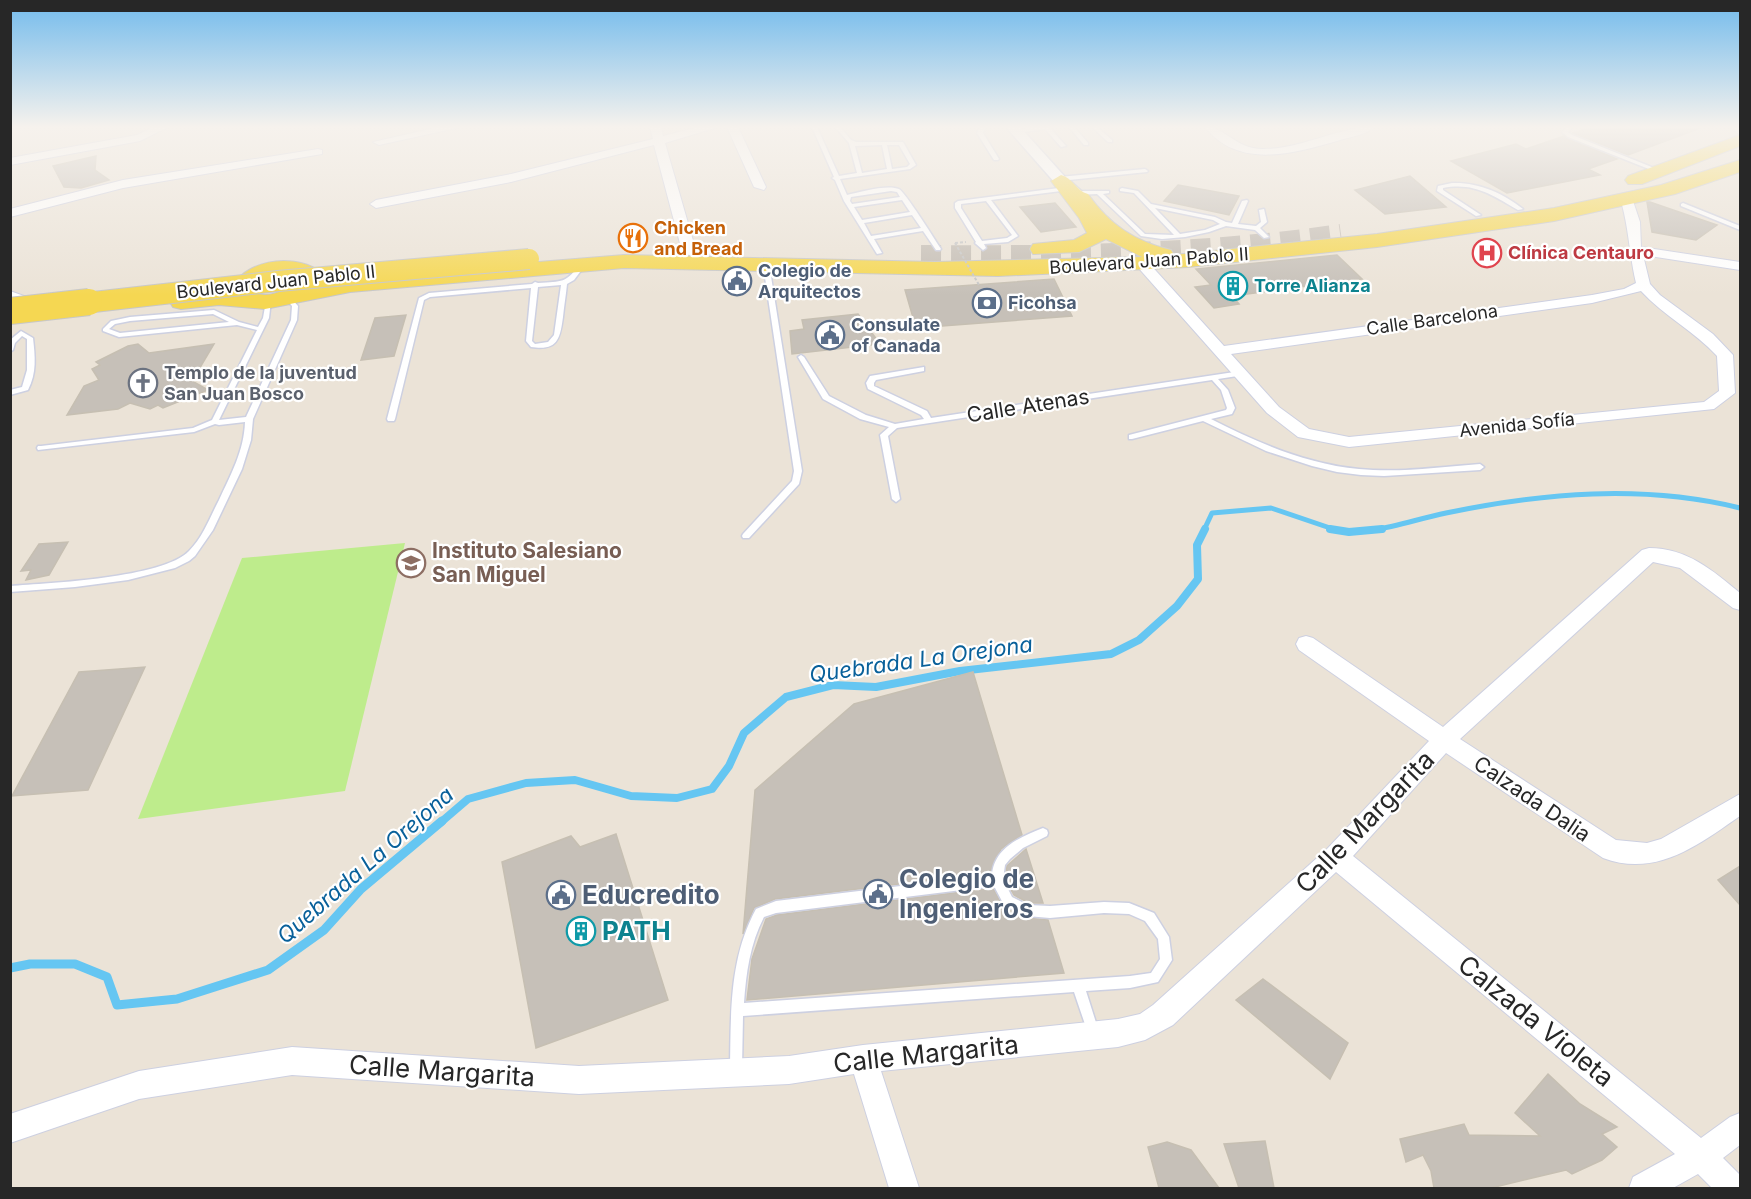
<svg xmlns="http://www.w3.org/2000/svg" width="1751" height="1199" font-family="Inter,sans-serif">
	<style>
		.pitch { fill: #beec8c }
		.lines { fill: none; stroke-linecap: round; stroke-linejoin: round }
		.stream-far2 { stroke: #65c6f2; stroke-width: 5 }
		.stream-far1 { stroke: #65c6f2; stroke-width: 8 }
		.stream { stroke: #65c6f2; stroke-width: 9 }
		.building { fill: #c6c0b8; stroke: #c6bfb2; stroke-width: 1.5 }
		.primary-tunnel { stroke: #c4bdb4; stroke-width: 20; stroke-dasharray: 20 10; stroke-linecap: butt }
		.service-casing { stroke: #cdd0e1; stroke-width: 3 }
		.minor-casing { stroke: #cdd0e1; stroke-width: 2 }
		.tertiary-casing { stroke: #cdd0e1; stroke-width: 3 }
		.primary-casing { stroke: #c7c7c7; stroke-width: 2 }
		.path { stroke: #c7c7c7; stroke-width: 2; stroke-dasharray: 3 2; stroke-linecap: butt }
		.service { fill: #fff; fill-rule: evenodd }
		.minor { fill: #fff; fill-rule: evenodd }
		.tertiary { fill: #fff; fill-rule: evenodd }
		.primary { fill: #f5d752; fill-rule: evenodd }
		.primary-bridge-far1-casing { stroke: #c7c7c7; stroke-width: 22; stroke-linecap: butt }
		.primary-bridge-casing { stroke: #c7c7c7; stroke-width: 28; stroke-linecap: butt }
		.path-bridge { stroke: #c7c7c7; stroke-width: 2; stroke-dasharray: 3 2; stroke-linecap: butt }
		.primary-bridge-far1 { stroke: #f5d752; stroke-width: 20 }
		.primary-bridge { stroke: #f5d752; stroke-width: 26 }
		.labels { text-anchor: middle; stroke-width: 4.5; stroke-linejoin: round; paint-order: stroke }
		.far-food-label { font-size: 18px; font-weight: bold; fill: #c56008; stroke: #fff; text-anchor: start }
		.far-health-label { font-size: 18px; font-weight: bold; fill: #be3a42; stroke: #fff; text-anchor: start }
		.far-street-label { font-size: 18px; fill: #272727; stroke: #fff }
		.far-service-label { font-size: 18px; font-weight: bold; fill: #4e5e75; stroke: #fff; text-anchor: start }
		.far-culture-label { font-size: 18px; font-weight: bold; fill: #0d838f; stroke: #fff; text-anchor: start }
		.far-worship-label { font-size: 18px; font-weight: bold; fill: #5b616d; stroke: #fff; text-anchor: start }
		.street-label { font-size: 21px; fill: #272727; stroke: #fff }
		.education-label { font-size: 21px; font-weight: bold; fill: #785e54; stroke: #fff; text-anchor: start }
		.water-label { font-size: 22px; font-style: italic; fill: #08609a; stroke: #fff }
		.near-street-label { font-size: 26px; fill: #272727; stroke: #fff }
		.near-service-label { font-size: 26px; font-weight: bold; fill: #4e5e75; stroke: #fff; text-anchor: start }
		.near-culture-label { font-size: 26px; font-weight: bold; fill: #0d838f; stroke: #fff; text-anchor: start }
	</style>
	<rect width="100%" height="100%" fill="#ebe3d7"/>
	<polygon class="pitch" points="405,543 345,791 138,819 242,558"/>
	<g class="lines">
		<g class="stream-far2">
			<polyline points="1204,530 1212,513 1271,508 1336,530"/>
			<path d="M1374,530C1398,526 1422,518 1446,513C1543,493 1642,484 1740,508"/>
		</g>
		<g class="stream-far1">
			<polyline points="1330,529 1349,532 1382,529"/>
			<polyline points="440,823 468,799 526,783 575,780 631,796 677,798 712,789 729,766 744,733 786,697 833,685 876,687 960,671 1111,654 1139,640 1177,606 1198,579 1197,545 1205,529"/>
		</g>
		<polyline class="stream" points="10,968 30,964 75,964 107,977 117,1005 177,999 268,970 324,930 361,889 442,821"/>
	</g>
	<g class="building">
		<polygon points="1590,127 1698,127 1698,129 1628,155 1573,133"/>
		<polygon points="1564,136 1617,159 1588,169 1600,175 1507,193 1451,161 1516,144 1526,149"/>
		<polygon points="96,156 95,170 109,180 81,188 64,187 53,166"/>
		<polygon points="1410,176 1446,207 1385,214 1355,190"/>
		<polygon points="1178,185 1239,196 1229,215 1164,201"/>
		<polygon points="1647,202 1650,202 1717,225 1696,240 1652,232"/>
		<polygon points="1055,203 1076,227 1041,232 1020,207"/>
		<polygon points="1337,255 1362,279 1232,296 1239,304 1214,308 1195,287 1211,285 1196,269"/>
		<polygon points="1054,279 1072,316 916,328 905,290"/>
		<polygon points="858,314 880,344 792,354 790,331 804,329 802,320"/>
		<polygon points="406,315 394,356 361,360 375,318"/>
		<polygon points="138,344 149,353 214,344 192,381 208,390 163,408 158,405 150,409 130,403 118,409 67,415 84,386 99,380 92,369 100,365 96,362 128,346"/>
		<polygon points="68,542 49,575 26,580 31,570 21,571 39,544"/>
		<polygon points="145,667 88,790 12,796 79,672"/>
		<polygon points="973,672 1022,835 1001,849 990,873 775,899 754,908 743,934 755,790 854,704"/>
		<polygon points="616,834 668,1000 536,1048 502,862 571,836 580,847"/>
		<polygon points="1026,849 1043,903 1029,903 1014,895 1005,879 1007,866"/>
		<polygon points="1740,866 1740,905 1718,880"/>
		<polygon points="993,888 1003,907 1026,918 1048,920 1064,973 747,1000 752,959 766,919 777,915"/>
		<polygon points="1263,979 1348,1043 1330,1079 1236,1000"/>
		<polygon points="1548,1074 1580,1104 1617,1127 1602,1134 1617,1147 1602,1160 1572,1174 1566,1170 1491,1188 1434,1188 1431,1171 1423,1155 1406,1162 1400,1139 1464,1124 1469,1135 1540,1136 1515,1113"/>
		<polygon points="1265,1141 1274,1188 1239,1188 1224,1144"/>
		<polygon points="1167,1142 1191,1150 1219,1188 1159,1188 1148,1147"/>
	</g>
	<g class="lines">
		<path class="primary-tunnel" d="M921,255C1062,256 1201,254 1341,234"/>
		<g class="service-casing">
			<g id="service">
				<path d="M812,127H817L839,176L857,173L849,143L835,127H840L851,140L856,142H903L916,165L910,169L840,179L847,195C859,192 888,184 899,189C905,192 934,238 941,249L940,250H936L923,231L874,239L882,253L877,254L844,201L835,180L832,178L834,177ZM882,145L887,169L862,173L855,146ZM887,145H899L910,164L907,167L892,169ZM891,191L897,192L900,197L852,204L850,201L851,197ZM902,200L910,212L862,220L854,207ZM912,215L921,228L871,236L864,223Z"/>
				<polygon points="980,127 985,127 983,133 999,159 998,160 994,160 977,133"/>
				<polygon points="1035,127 1050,127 1050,128 1066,146 1061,147 1045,129 1017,133 1014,131"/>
				<polygon points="1069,127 1074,127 1088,143 1088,145 1084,145"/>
				<polygon points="1092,127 1097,127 1112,140 1112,142 1108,142"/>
				<polygon points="1567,127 1572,127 1568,132 1572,135 1664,172 1659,173 1568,137 1562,132"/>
				<polygon points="1145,169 1148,171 1147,172 1059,181 1056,179 1059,177"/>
				<path d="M1452,183C1478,182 1503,193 1523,209L1518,210C1492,195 1474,182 1443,188V190L1481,215L1476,216L1437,191L1438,186Z"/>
				<path d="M1067,187L1070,189L1069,190L991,200L1018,236L1008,242L984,244L986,248L983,250L975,243L976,242L955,208V203L958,201ZM986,201L1012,235L1007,238L982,241L961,208V204Z"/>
				<path d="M1122,188L1138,191L1151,204L1215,217L1226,222L1232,223L1242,201L1247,200L1248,201L1238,224L1256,226L1261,222L1259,210L1264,209L1267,222L1260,228L1269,237L1264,238L1255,230L1226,226L1209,232L1185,237L1162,239L1141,236L1097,194L1075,195L1072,193L1075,191H1109V193L1103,194L1145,234L1174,235L1134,193L1120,191V189ZM1155,208L1213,220L1220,224L1205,230L1180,234Z"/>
				<polygon points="1683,203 1740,226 1740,230 1681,206 1681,204"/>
				<polygon points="766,262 769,264 802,471 799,484 749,538 743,538 742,536 743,534 792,481 794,471 763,264"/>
				<path d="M581,263L586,264L574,280L567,284C566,295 564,306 563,317C560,340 557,351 531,347L526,341L531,288L430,297L424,300L395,419L394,421H388L387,419L419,298L429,293L532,284L535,282L538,283C563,281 565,284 581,263ZM561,285L554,335L548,342L535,344L532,341L538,287Z"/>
				<path d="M287,295L289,296L298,306L297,320L253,419L251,440L242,469L213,530L195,556L189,561L175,568L128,580L75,587L10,592V586C50,583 163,578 189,551C203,537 210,517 219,500C231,474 244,451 245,422L219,425L215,424L194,432L38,450L37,448L38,446H41L193,428L212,420L257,330L237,325L119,337L103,331V329L111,321L130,317L214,310L239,322L258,327L263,318L266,301L271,300L269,318L219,420L246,417L291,320L292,306L284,297ZM213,314L229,322L120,333L109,329L115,324L130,321Z"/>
				<path d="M21,331L33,338C35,356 37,373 28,390L10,395V390L22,387L27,370V339L22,336L15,343L13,350L10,352V340Z"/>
				<path d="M801,355L804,357L829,396L866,415L895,424L924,419L921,415L868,389L866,383L870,376L924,367V371L876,380L874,383V386L927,411L931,418L1241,371L1245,373L1244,375L1218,379L1228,390L1235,408L1232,414L1211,419C1258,443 1307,464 1359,469C1399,473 1440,467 1480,464L1484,467L1480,470L1384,476L1361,475L1337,472L1312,466L1266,451L1203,421L1132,439H1129V435L1226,410L1227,408L1221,390L1212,380L897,428L888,436L900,499L896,502L892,499L880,435L889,427L860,419L823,399L798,357Z"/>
				<path d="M1043,828L1047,830L1048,833L1047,836L1023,848L1010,859L1005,865L1003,879L1012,897L1028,905L1050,906L1104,902L1129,903L1154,913L1169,937L1172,960L1158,982L1130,988L1086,991L1099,1032L1097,1036L1093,1038L1089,1036L1074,992L743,1016L742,1068L741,1073L736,1074L731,1073L730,1068C731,1012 729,959 756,909L776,901L992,875C994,848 1020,837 1043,828ZM994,886L1004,905L1027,916L1050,918L1104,913L1129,914L1145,921L1158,939L1160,959L1151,973L1130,976L744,1003C746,973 750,944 764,917L776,913Z"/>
			</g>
		</g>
		<g class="minor-casing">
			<g id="minor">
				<polygon points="154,127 168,127 140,141 10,165 10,158 137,135"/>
				<polygon points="439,127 461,127 379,145 373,142"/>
				<polygon points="650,127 661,127 663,136 699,127 718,127 665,143 696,251 694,254 689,255 682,251 654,145 511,182 376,208 370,204 376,200 511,174 653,139"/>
				<polygon points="727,127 738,127 766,187 764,190 754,187"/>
				<path d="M1205,127C1226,127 1235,149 1263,149C1302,149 1337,127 1375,127C1366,135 1349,137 1337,141C1292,154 1238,169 1205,127Z"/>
				<polygon points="1730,127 1740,127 1740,135"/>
				<polygon points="318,149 322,150 322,154 123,188 10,217 10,209 123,180"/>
				<path d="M1626,194L1632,198L1640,222L1641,247L1740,262V270L1643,255L1650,284L1660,295L1713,334L1733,355L1735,393L1714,409L1349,447L1298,437L1267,413L1135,264L1137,261H1147L1224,346L1592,295L1624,289L1636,283C1629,254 1629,226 1620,198ZM1641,291C1664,316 1694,331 1717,356L1719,391L1704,402L1349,437L1309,429L1279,407L1231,354L1592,303Z"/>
				<polygon points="10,291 35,300 37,303 30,307 10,300"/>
				<path d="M1649,548C1687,548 1712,570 1740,593V610L1733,608L1680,568L1653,562L1460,739L1616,840L1647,843L1661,839L1740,794V816C1698,845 1656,878 1603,858L1446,753L1353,856L1701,1138L1730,1117L1740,1113V1145L1723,1158L1740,1175V1188H1712L1698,1174L1673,1188H1629L1633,1177L1675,1154L1336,872L1173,1025L1145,1040L1118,1047L881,1071L919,1188H889L854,1074L789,1084L579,1094L292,1075L139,1099L10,1143V1114L139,1071L292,1047L579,1066L789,1056L863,1045L1118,1019L1140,1014L1153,1005L1327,849L1429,741L1299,650L1296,644L1299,638L1306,636L1313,638L1443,727L1642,550Z"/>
			</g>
		</g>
		<g class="tertiary-casing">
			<polygon id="tertiary" points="1006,127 1020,127 1066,178 1086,195 1089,198 1086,201 1076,201 1056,184"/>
		</g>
		<g class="primary-casing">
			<g id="primary">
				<polygon points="1740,135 1740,146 1642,184 1628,184 1625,180 1628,176"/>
				<path d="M1740,160V172L1675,194L1554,221L1377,247L1188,267L998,276L624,268L350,292L265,309L219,305L181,309L173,307L170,302L173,297L229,292C243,260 290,253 318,270L321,283L370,276L624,255L935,262L1142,257L1106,239L1079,252L1033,254L1030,249L1033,244L1074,240L1087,233L1079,218L1051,181L1061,175C1073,178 1076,191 1088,194C1110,225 1134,241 1171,250L1174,255L1377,234L1554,208L1661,185ZM294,274L300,280C288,290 266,301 252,291L264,279Z"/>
			</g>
		</g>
		<polyline class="path" points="955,243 966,242"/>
		<use href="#service" class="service"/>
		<use href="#minor" class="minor"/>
		<use href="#tertiary" class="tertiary"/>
		<use href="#primary" class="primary"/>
		<g class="primary-bridge-far1-casing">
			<polyline id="primary-bridge-far1" points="76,304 278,281 529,259"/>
		</g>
		<g class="primary-bridge-casing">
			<polyline id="primary-bridge" points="10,311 89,302"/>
		</g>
		<polyline class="path-bridge" points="955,243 979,285"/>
		<use href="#primary-bridge-far1" class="primary-bridge-far1"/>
		<use href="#primary-bridge" class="primary-bridge"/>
	</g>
	<linearGradient id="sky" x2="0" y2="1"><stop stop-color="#73bbec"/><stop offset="0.43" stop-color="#f6f2ed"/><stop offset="1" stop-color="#f6f2ed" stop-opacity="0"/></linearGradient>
	<rect width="1751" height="295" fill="url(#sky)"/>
	<defs>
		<g id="restaurant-ring" transform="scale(1.5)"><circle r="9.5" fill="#fff" stroke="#e8710a" stroke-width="1.5"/><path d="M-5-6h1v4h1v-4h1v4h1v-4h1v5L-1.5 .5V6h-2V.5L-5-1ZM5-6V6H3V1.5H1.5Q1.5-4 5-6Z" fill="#e8710a"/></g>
		<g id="hospital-ring" transform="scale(1.5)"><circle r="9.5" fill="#fff" stroke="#e0444e" stroke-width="1.5"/><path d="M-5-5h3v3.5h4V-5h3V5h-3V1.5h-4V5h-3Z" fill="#e0444e"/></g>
		<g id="civic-ring" transform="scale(1.5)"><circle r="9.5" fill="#fff" stroke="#5c6f8a" stroke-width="1.5"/><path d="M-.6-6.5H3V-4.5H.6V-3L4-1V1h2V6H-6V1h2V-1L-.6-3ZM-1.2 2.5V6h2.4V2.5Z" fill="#5c6f8a"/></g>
		<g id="building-ring" transform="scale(1.5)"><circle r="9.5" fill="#fff" stroke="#0f9aa8" stroke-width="1.5"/><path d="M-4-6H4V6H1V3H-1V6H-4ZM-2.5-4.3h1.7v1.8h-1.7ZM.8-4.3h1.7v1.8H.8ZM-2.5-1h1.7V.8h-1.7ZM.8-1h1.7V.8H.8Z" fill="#0f9aa8"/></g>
		<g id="bank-ring" transform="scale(1.5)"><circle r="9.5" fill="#fff" stroke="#5c6f8a" stroke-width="1.5"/><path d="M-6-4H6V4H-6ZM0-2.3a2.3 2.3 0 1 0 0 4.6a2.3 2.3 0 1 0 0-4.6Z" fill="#5c6f8a"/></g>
		<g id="church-ring" transform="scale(1.5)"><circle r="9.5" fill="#fff" stroke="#6b7280" stroke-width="1.5"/><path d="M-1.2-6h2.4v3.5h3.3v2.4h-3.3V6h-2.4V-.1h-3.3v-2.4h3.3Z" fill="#6b7280"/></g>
		<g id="school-ring" transform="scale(1.5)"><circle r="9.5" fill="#fff" stroke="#8d6e63" stroke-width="1.5"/><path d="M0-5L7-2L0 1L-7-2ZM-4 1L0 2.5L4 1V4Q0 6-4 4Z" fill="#8d6e63"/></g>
	</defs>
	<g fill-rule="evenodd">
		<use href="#restaurant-ring" x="633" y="238"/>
		<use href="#hospital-ring" x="1487" y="253"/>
		<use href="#civic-ring" x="737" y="281"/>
		<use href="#building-ring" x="1233" y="286"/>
		<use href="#bank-ring" x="987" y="303"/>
		<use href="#civic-ring" x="830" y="335"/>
		<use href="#church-ring" x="143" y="383"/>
		<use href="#school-ring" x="411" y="563"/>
		<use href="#civic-ring" x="878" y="894"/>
		<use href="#civic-ring" x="561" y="895"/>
		<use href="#building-ring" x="581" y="931"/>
	</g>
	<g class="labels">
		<g class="far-food-label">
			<text x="654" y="234">Chicken<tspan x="654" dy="21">and Bread</tspan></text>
		</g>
		<g class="far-health-label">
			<text x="1508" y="259">Clínica Centauro</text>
		</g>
		<g class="far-street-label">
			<text transform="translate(1149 261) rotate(-4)" y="6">Boulevard Juan Pablo II</text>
			<text transform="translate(276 282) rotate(-6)" y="6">Boulevard Juan Pablo II</text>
			<text transform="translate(1432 320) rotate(-8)" y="6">Calle Barcelona</text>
			<text transform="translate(1517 425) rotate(-6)" y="6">Avenida Sofía</text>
		</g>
		<g class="far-service-label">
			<text x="758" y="277">Colegio de<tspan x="758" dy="21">Arquitectos</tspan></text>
			<text x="1008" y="309">Ficohsa</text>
			<text x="851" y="331">Consulate<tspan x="851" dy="21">of Canada</tspan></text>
		</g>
		<g class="far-culture-label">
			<text x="1254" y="292">Torre Alianza</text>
		</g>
		<g class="far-worship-label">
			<text x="164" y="379">Templo de la juventud<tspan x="164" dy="21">San Juan Bosco</tspan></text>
		</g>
		<g class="street-label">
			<text transform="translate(1028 406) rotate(-9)" y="7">Calle Atenas</text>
			<text transform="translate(1532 799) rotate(34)" y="7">Calzada Dalia</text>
		</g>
		<g class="education-label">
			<text x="432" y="558">Instituto Salesiano<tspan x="432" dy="24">San Miguel</tspan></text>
		</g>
		<g class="water-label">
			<text transform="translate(921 659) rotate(-8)" y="8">Quebrada La Orejona</text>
			<text transform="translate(365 865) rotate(-41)" y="8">Quebrada La Orejona</text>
		</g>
		<g class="near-street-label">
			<text transform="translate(1365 822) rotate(-46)" y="9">Calle Margarita</text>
			<text transform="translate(1536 1021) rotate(39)" y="9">Calzada Violeta</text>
			<text transform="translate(926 1054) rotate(-6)" y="9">Calle Margarita</text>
			<text transform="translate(442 1071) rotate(4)" y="9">Calle Margarita</text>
		</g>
		<g class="near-service-label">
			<text x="899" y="888">Colegio de<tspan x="899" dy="30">Ingenieros</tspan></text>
			<text x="582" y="904">Educredito</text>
		</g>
		<g class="near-culture-label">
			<text x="602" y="940">PATH</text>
		</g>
	</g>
	<rect width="1751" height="1199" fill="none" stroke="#272727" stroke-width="24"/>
</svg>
